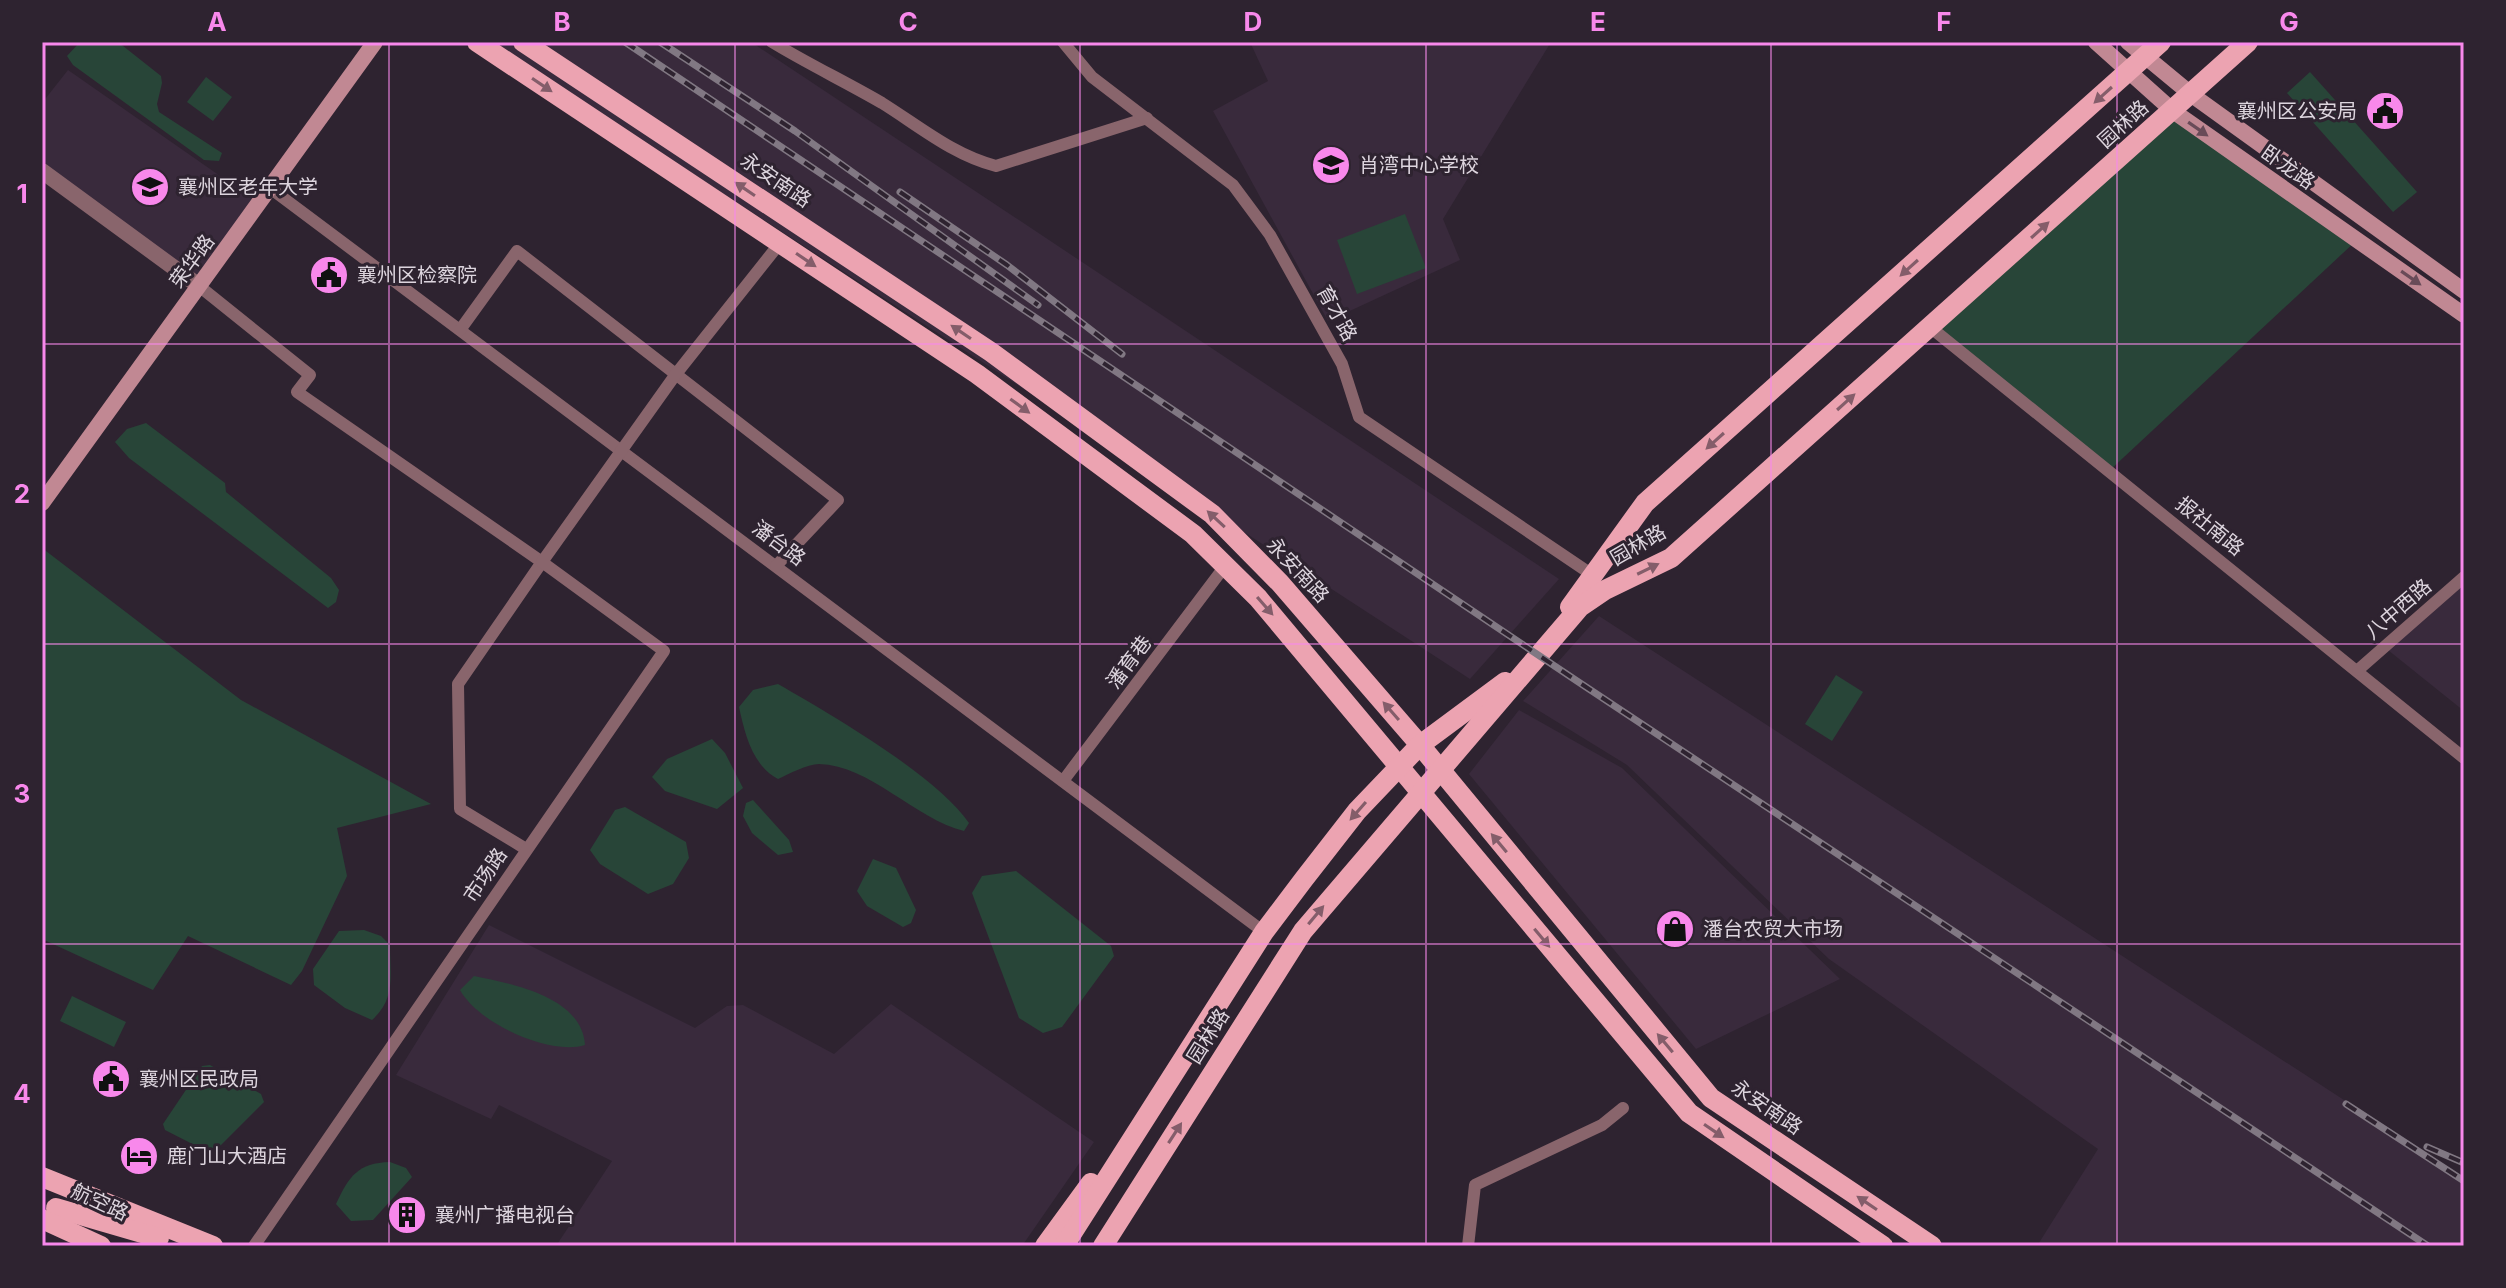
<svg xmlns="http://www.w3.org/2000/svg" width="2506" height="1288" font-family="Inter,'Noto Sans SC',sans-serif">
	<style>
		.built { fill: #392a3c }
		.green { fill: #284538 }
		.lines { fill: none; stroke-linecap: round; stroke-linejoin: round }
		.minor { stroke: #89656c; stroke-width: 12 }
		.tertiary { stroke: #89656c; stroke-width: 16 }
		.secondary { stroke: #c18893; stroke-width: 16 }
		.primary { stroke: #eca3b1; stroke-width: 20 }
		.rail-casing { stroke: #817883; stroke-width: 7 }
		.rail { stroke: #2e2330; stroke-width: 4; stroke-dasharray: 12; stroke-linecap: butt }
		.oneway { fill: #845d6a }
		.oneway2 { fill: #694b58 }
		.grid { fill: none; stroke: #f888eb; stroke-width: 2; stroke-opacity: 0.55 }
		.labels { text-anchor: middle; stroke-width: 6; stroke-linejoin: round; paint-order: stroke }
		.poi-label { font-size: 20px; fill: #ddd5de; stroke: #2e2330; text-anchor: start }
		.street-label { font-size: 20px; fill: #ddd5de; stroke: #2e2330 }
		.neatline { fill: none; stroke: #f888eb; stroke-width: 3 }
		.grid-label { font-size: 26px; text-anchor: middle; font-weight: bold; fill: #f888eb }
	</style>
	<rect width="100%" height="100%" fill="#2e2330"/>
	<g class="built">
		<polygon points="490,42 751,42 1559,579 1470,679"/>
		<polygon points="1250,42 1551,42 1443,219 1460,260 1328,321 1213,111 1268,81"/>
		<polygon points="68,70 259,203 199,286 42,171 42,103"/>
		<polygon points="2464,574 2464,711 2388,650"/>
		<polygon points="1599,616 2464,1178 2464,1246 2037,1246 2098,1149 1829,959 1627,765 1523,701"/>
		<polygon points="1519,710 1622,768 1840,979 1696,1049 1469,774"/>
		<polygon points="489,925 695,1028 727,1006 743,1005 834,1054 891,1004 1094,1142 1022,1246 556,1246 612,1161 499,1105 491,1119 396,1075"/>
	</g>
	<g class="green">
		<polygon points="80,42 118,42 161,76 162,83 157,104 159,112 222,153 219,161 204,160 73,65 67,56"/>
		<polygon points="2310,72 2417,192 2393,212 2287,93"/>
		<polygon points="206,77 232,97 213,121 187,102"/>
		<polygon points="2173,111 2357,240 2109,471 1930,327"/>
		<polygon points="1405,214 1426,268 1357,294 1337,240"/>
		<polygon points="146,423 225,483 226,492 331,578 339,590 336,602 328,608 129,458 115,442 127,429"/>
		<polygon points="42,548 241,700 431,804 337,828 347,876 302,971 291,985 188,936 153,990 42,939"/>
		<polygon points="1836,675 1863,692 1832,741 1805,724"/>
		<path d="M778,684C830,714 936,775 969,823L964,831C915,819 870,765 819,764C807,764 789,774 778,779C752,765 745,734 739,707L753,690Z"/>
		<polygon points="712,739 725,753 743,788 717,809 665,791 652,777 667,759"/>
		<polygon points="753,800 789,840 793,852 778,855 752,833 743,816 746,803"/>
		<polygon points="625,807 686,842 689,858 673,884 648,894 600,864 590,850 615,810"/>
		<polygon points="873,859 896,868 916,910 911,923 903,927 867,906 857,891"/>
		<polygon points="1016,871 1111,946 1114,956 1062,1027 1043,1033 1019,1018 972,893 982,876"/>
		<path d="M364,930L381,936L390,945C390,975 396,999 372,1020L345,1008L314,985L313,969L339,931Z"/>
		<path d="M474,976C513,984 582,997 585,1045C549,1056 478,1023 460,990Z"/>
		<polygon points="72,996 126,1022 114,1047 60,1021"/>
		<polygon points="210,1065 261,1094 264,1102 212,1154 165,1130 163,1124 202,1066"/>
		<path d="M390,1162L406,1168L412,1177L373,1220L351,1221L336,1204C349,1176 358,1163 390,1162Z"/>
	</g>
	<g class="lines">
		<g class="minor">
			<path d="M772,42C808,64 846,82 882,103C919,126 953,155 996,166L1147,118"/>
			<polyline points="1063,42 1092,77 1233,185 1270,235 1342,364 1359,417 1594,576"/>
			<polyline points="270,188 1264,932"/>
			<polyline points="199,286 310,375 297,392 542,562 458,684 460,809 526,849"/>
			<polyline points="1930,327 2464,758"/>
			<polyline points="460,330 517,251 838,500 776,566"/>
			<polyline points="2358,670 2464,577"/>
			<polyline points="1063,781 1225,566"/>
			<polyline points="254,1246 664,651 542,562 676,374 780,243"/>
			<polyline points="1468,1246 1475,1185 1602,1125 1623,1108"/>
		</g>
		<polyline class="tertiary" points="42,171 199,286"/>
		<g class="secondary">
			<polyline points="2096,42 2173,111 2464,315"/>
			<polyline points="2128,42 2192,95 2464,291"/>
			<polyline points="42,503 375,42"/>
		</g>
		<g class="primary">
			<polyline points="477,42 977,374 1193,534 1258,598 1689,1113 1883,1246"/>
			<polyline points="523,42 991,352 1212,514 1280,583 1420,745 1711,1098 1932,1246"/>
			<polyline points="1570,607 1645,503 2161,42"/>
			<polyline points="42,1177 213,1246"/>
			<polyline points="56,1208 159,1238"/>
			<polyline points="42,1219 101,1246"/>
			<polyline points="1045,1246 1091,1183"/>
			<polyline points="1064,1246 1264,932 1304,879 1357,811 1420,745 1505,682"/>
			<polyline points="1103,1246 1303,931 1580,607 1605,590 1671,558 2248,42"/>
		</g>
		<g class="rail-casing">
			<g id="rail">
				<polyline points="625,42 1577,681 2428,1246"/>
				<polyline points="660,42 795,131 1038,305"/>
				<polyline points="900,192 1007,265 1122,354"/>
				<polyline points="2346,1104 2464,1181"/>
				<polyline points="2427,1147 2464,1163"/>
			</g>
		</g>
		<use href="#rail" class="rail"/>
	</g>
	<defs><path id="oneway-solid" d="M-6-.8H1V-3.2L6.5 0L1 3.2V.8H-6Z" transform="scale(2)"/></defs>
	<g class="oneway">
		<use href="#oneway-solid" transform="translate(542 85) rotate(34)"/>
		<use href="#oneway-solid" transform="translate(2103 95) rotate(138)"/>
		<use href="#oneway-solid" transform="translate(745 189) rotate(-146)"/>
		<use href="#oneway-solid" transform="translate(2040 230) rotate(-42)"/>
		<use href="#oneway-solid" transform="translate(806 260) rotate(34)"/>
		<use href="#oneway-solid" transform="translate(1909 268) rotate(138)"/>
		<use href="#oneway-solid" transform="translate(961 332) rotate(-146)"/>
		<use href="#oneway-solid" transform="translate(1846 402) rotate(-42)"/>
		<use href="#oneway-solid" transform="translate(1020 406) rotate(36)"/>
		<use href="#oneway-solid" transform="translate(1715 441) rotate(138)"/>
		<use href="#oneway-solid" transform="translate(1216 519) rotate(-137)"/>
		<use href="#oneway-solid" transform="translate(1648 569) rotate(-26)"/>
		<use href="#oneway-solid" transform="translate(1265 606) rotate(49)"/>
		<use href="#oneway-solid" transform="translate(1391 711) rotate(-131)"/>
		<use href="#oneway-solid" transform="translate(1358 811) rotate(131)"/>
		<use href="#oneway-solid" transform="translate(1499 843) rotate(-130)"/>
		<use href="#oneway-solid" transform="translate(1316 915) rotate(-50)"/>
		<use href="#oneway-solid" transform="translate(1542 938) rotate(50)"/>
		<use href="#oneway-solid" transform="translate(1665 1043) rotate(-130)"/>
		<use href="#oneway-solid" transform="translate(1714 1131) rotate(34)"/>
		<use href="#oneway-solid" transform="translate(1175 1133) rotate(-57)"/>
		<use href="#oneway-solid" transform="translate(1867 1203) rotate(-146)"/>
	</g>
	<g class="oneway2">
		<use href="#oneway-solid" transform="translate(2198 129) rotate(35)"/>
		<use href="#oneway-solid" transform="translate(2411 278) rotate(35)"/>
	</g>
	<path class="grid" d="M389,42V1246M735,42V1246M1080,42V1246M1426,42V1246M1771,42V1246M2117,42V1246M42,344H2464M42,644H2464M42,944H2464"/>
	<defs>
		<g id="civic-disc" transform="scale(2)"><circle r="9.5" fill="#f888eb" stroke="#2e2330"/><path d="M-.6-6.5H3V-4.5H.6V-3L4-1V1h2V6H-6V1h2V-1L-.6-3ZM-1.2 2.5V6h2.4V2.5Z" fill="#111"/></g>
		<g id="school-disc" transform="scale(2)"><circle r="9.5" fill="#f888eb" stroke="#2e2330"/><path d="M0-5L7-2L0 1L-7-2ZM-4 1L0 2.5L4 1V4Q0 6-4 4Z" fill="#111"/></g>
		<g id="university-disc" transform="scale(2)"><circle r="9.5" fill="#f888eb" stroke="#2e2330"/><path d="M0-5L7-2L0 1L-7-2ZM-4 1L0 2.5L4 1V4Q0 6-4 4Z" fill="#111"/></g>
		<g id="shop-disc" transform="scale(2)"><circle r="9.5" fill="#f888eb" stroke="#2e2330"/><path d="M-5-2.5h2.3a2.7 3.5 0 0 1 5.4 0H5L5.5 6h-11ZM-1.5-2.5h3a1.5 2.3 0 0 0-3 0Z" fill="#111"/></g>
		<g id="hotel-disc" transform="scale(2)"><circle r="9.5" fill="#f888eb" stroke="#2e2330"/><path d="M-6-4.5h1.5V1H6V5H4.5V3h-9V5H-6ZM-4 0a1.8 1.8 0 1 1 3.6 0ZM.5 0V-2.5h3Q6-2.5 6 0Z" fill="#111"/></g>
		<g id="building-disc" transform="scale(2)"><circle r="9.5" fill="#f888eb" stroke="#2e2330"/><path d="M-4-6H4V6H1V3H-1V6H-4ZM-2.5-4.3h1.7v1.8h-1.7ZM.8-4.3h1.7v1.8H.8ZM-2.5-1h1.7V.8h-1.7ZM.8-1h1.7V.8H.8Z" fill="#111"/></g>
	</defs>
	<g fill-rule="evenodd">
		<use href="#civic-disc" x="2385" y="111"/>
		<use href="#school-disc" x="1331" y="165"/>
		<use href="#university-disc" x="150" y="187"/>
		<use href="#civic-disc" x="329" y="275"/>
		<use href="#shop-disc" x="1675" y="929"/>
		<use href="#civic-disc" x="111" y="1079"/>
		<use href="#hotel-disc" x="139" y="1156"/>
		<use href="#building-disc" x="407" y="1215"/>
	</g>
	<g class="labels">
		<g class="poi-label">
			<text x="2357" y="118" text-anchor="end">襄州区公安局</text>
			<text x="1359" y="172">肖湾中心学校</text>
			<text x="178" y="194">襄州区老年大学</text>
			<text x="357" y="282">襄州区检察院</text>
			<text x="1703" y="936">潘台农贸大市场</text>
			<text x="139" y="1086">襄州区民政局</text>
			<text x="167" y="1163">鹿门山大酒店</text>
			<text x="435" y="1222">襄州广播电视台</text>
		</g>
		<g class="street-label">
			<text transform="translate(2123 124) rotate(-42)" y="7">园林路</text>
			<text transform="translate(2288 167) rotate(35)" y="7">卧龙路</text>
			<text transform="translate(776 180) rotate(34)" y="7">永安南路</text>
			<text transform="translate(192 261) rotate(-54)" y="7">荣华路</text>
			<text transform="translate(1337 313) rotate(61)" y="7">育才路</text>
			<text transform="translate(2210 526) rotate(39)" y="7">报社南路</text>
			<text transform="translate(779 543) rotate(37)" y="7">潘台路</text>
			<text transform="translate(1638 545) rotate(-30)" y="7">园林路</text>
			<text transform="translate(1298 570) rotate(47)" y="7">永安南路</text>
			<text transform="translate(2398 609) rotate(-41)" y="7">八中西路</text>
			<text transform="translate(1129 662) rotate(-53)" y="7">潘育巷</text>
			<text transform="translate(485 875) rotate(-56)" y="7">市场路</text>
			<text transform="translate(1208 1036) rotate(-58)" y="7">园林路</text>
			<text transform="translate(1767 1107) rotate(34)" y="7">永安南路</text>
			<text transform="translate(100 1202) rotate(25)" y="7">航空路</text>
		</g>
	</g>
	<rect width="2506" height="1288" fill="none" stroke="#2e2330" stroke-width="88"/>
	<rect x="44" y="44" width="2418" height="1200" class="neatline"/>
	<g class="grid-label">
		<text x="217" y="31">A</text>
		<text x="562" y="31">B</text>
		<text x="908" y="31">C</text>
		<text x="1253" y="31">D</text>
		<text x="1598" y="31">E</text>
		<text x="1944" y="31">F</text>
		<text x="2289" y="31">G</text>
		<text x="22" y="203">1</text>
		<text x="22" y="503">2</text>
		<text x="22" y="803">3</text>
		<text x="22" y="1103">4</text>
	</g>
</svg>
